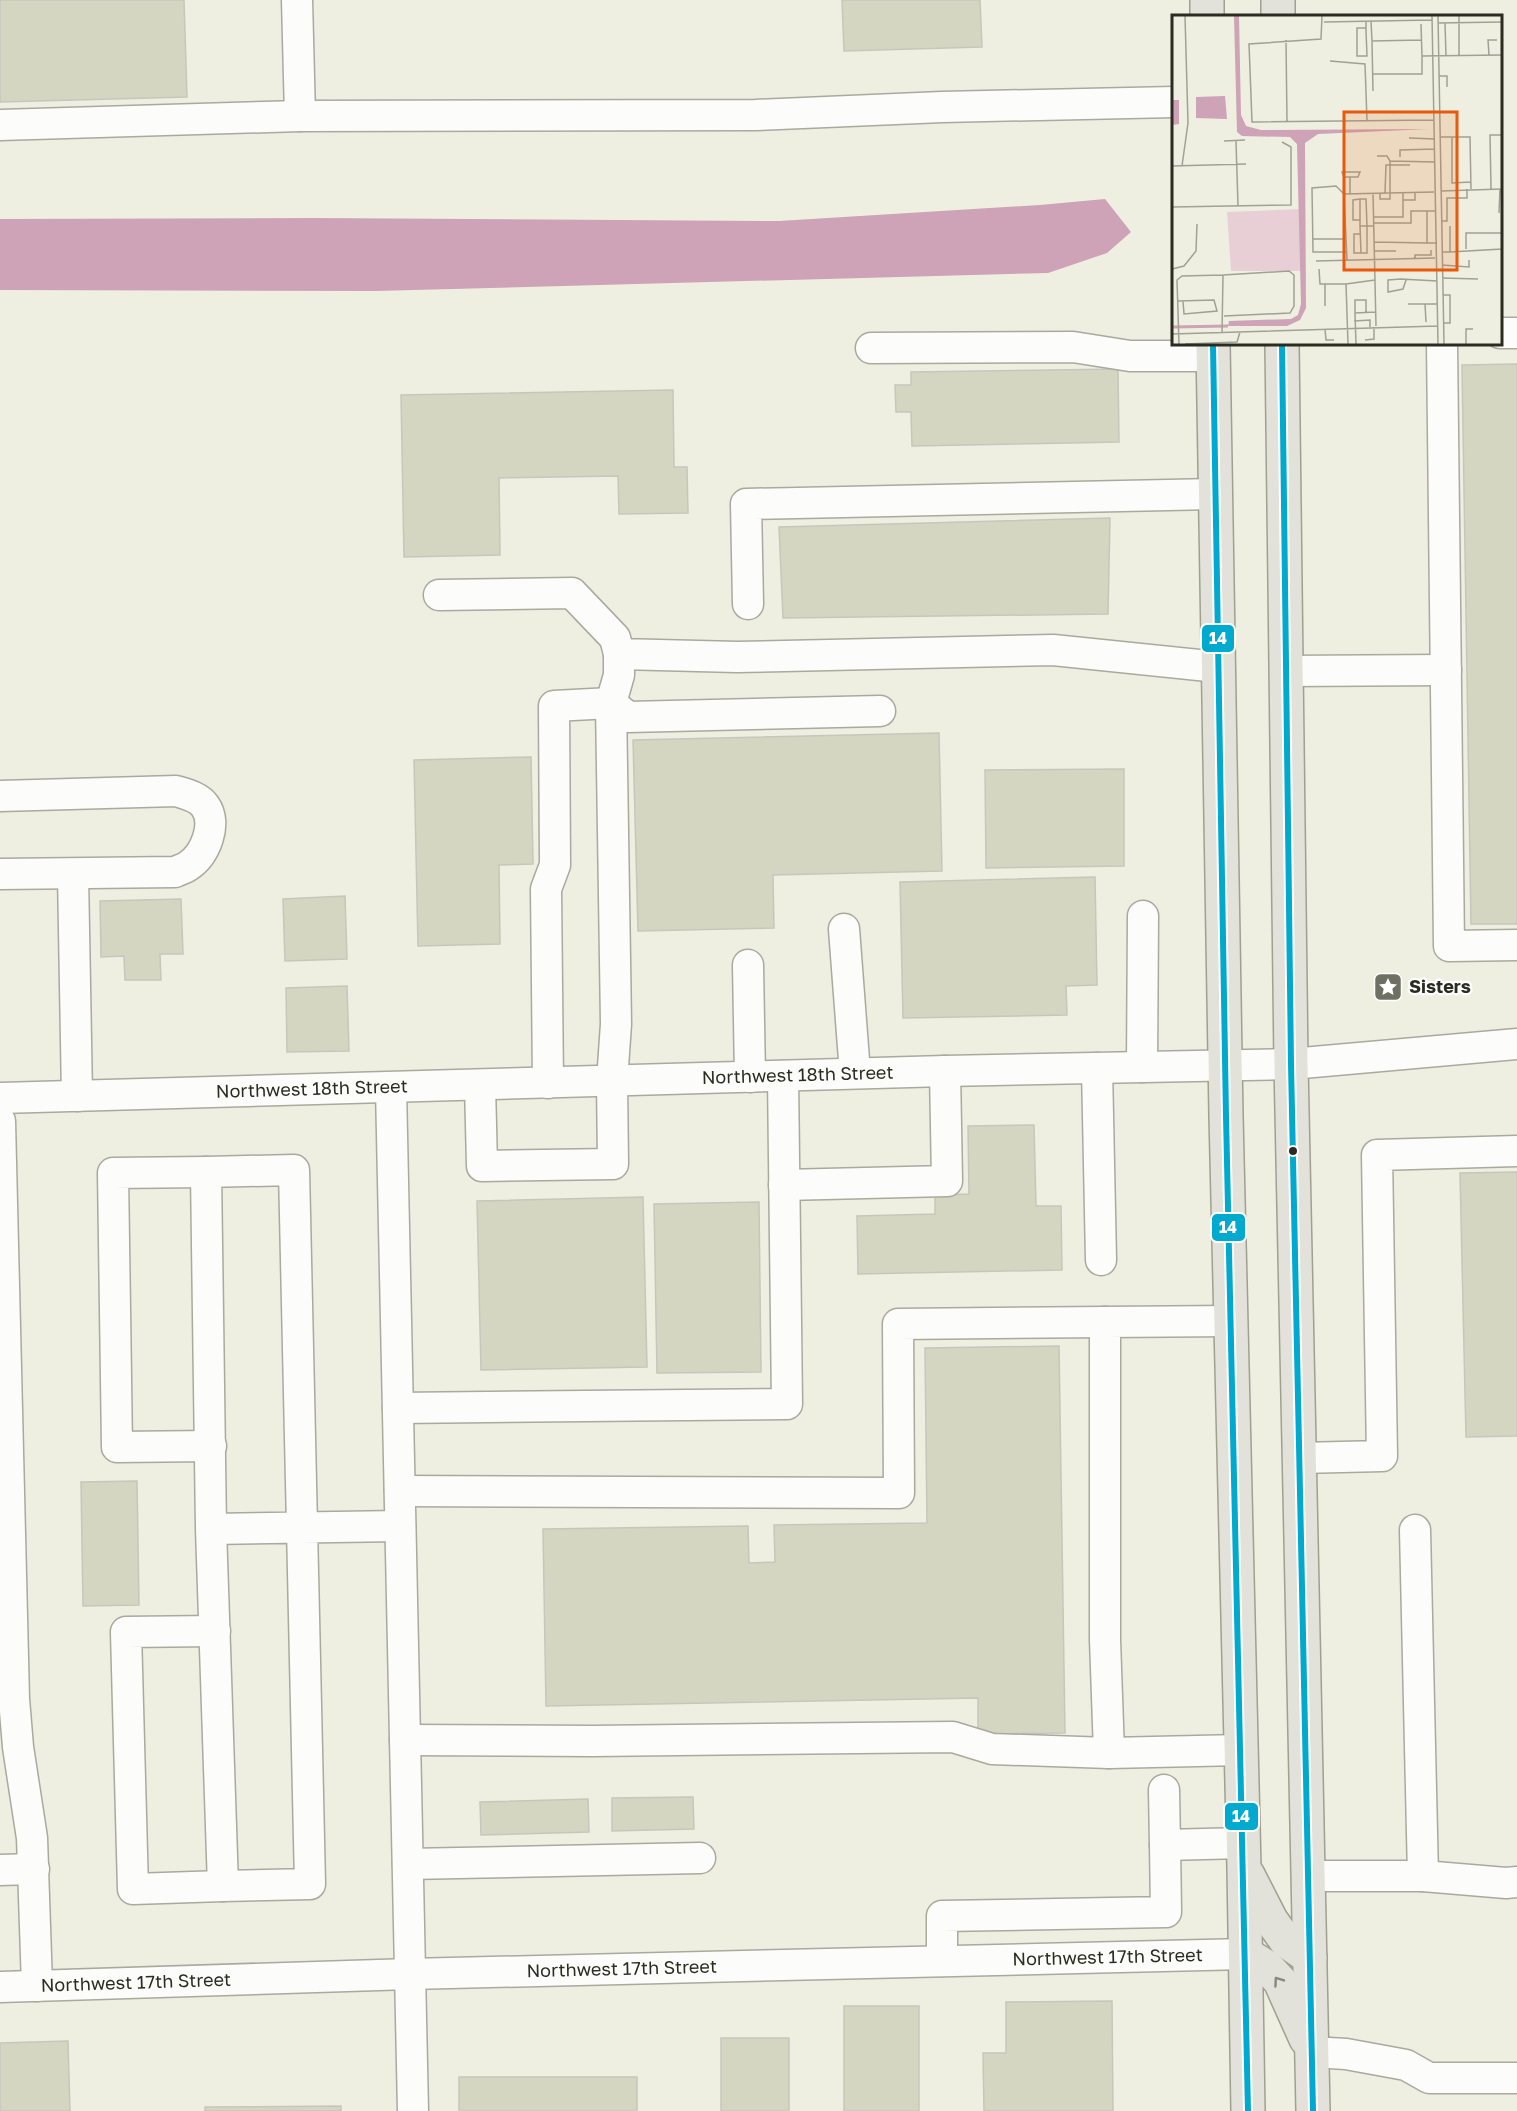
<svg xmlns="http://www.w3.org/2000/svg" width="1517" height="2111" font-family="'Golos Text',sans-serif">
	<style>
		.water { fill: #cea2b7 }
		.building { fill: #d5d6c2; stroke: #c6c7bb; stroke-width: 1.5 }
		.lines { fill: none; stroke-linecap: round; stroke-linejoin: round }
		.minor-casing { stroke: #a9a99e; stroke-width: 33 }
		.major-casing { stroke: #9fa090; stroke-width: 36 }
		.minor { stroke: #fcfdfa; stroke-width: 30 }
		.major { stroke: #e2e2db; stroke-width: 33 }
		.bus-1-casing { stroke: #fff; stroke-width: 10 }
		.bus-1 { stroke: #00a9ce; stroke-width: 6 }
		.oneway { stroke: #86877e }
		.bus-dot { fill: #2b2c21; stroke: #fff; stroke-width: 2 }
		.labels { text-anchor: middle; stroke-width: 4.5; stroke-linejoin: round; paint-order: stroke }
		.poi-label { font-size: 18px; font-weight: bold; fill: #2b2c21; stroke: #fff; text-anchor: start }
		.street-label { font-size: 18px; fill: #2b2c21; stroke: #fff }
		.inset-river { fill: none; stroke: #cea2b7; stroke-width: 3 }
		.inset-road { fill: none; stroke: #a0a194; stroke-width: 1.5 }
		.view { fill: #e8590c; fill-opacity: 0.15; stroke: #e8590c; stroke-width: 3 }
		.inset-edge { fill: none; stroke: #2b2c21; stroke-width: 3 }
		.line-badge { stroke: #fff; stroke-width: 2 }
		.badge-label { font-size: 16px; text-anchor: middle; font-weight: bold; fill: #fff }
	</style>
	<rect width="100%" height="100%" fill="#eeefe0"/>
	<polygon class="water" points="1105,199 1131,232 1107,253 1048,273 375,291 0,290 0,219 312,218 779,221 1040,205"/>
	<g class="building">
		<polygon points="0,0 184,0 187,97 0,102"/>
		<polygon points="842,0 980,0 982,47 844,51"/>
		<polygon points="1517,364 1517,924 1471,924 1462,365"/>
		<polygon points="1118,369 1119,442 912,446 911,412 896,412 895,385 911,385 911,372"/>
		<polygon points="673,390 674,467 687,467 688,513 619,514 618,476 499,478 500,555 404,557 401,395"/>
		<polygon points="1110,518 1108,614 783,618 779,527"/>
		<polygon points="939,733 942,871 773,875 774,928 638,931 633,740"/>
		<polygon points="531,757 533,864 499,865 500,944 418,946 414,760"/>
		<polygon points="1124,769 1124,866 986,868 985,770"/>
		<polygon points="1095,877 1097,985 1066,986 1067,1015 903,1018 900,882"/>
		<polygon points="345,896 347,959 285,961 283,899"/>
		<polygon points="181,899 183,954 160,954 161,980 125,980 124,956 101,957 100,901"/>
		<polygon points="347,986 349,1051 287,1052 286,988"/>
		<polygon points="1034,1125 1036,1206 1061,1206 1062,1270 858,1274 857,1216 935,1214 935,1195 969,1194 968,1126"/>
		<polygon points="1517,1172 1517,1436 1466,1437 1460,1173"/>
		<polygon points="643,1197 647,1367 481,1370 477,1201"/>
		<polygon points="759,1202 761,1372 657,1373 654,1204"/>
		<polygon points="1059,1346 1065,1733 978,1734 978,1698 546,1706 543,1529 748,1526 749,1563 775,1562 774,1525 927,1523 925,1348"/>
		<polygon points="137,1481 139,1605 83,1606 81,1482"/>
		<polygon points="693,1797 694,1829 612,1831 612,1798"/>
		<polygon points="588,1799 589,1832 481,1835 480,1802"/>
		<polygon points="1112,2001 1113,2111 984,2111 983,2053 1006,2053 1006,2002"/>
		<rect x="844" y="2006" width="75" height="105"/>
		<rect x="721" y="2038" width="68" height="73"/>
		<polygon points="68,2041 70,2111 0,2111 0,2043"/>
		<rect x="459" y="2077" width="178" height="34"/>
		<polygon points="341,2106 341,2111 205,2111 205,2107"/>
	</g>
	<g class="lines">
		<g class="minor-casing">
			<g id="minor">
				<polyline points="297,0 300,116"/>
				<polyline points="0,125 300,116 755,115 942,107 1174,102"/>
				<polyline points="1500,333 1517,333"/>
				<polyline points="1442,344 1449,946 1517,945"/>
				<polyline points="871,348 1073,347 1130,356 1213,356"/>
				<polyline points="439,595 572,593 615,638 619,654 737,657 1053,650 1218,667"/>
				<polyline points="748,604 746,504 1215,494"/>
				<polyline points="1286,671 1446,670"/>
				<path d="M0,796L176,791C186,794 199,797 205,806C218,824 205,855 188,866C184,869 179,870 175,872L0,874"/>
				<polyline points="73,874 77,1096"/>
				<polyline points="844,929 855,1073"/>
				<polyline points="748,965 750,1077"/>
				<polyline points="1142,1067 1143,916"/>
				<polyline points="1097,1068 1101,1260"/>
				<polyline points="548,1083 546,889 555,865 554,706 611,703 628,717 880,711"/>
				<polyline points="480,1085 482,1166 613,1164 612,1081 616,1024 611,703 619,675 619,654"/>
				<polyline points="391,1088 413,2111"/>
				<path id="s1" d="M0,1098L945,1071L1291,1064L1517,1044"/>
				<polyline points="0,1121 14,1699 18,1747 32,1838 37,1986"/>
				<polyline points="206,1172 113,1173 117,1447 211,1446"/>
				<polyline points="784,1185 947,1181 945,1071"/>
				<polyline points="1231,1321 1105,1322 1105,1640 1109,1753 1241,1750"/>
				<polyline points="398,1408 787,1404 783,1076"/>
				<polyline points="1300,1458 1382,1456 1377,1155 1517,1151"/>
				<polyline points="400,1491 899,1493 898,1324 1105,1322"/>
				<polyline points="211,1529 223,1886 310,1884 294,1170 206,1172 211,1529 400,1526"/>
				<polyline points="215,1631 126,1632 133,1889 223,1886"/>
				<polyline points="405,1740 593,1741 953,1737 992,1749 1109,1753"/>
				<polyline points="1164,1790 1165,1845 1243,1843"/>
				<polyline points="408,1864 700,1858"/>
				<polyline points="0,1870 34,1869"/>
				<polyline points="1308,1876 1423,1876 1415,1530"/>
				<polyline points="1423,1876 1506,1883 1517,1882"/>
				<polyline points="942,1961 942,1916 1166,1912 1165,1845"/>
				<path id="s2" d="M0,1987L410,1974L1246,1954"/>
				<polyline points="1312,2052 1346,2054 1406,2065 1429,2078 1517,2078"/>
			</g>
		</g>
		<g class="major-casing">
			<g id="major">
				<polyline points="1207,0 1207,16"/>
				<polyline points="1278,0 1278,16"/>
				<polyline points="1213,344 1226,1116 1244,1868 1248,2111"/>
				<polyline points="1282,344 1291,1064 1313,2111"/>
				<polyline points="1248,1875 1271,1920 1286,1941 1310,1958"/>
				<polyline points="1246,1954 1267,1967 1280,1981 1306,2039"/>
			</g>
		</g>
		<use href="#minor" class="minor"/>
		<use href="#major" class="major"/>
		<g class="bus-1-casing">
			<g id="bus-1">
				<polyline points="1213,344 1226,1116 1248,2111"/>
				<polyline points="1282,344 1291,1064 1313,2111"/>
			</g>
		</g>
		<use href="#bus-1" class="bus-1"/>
	</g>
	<defs><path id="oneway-chevron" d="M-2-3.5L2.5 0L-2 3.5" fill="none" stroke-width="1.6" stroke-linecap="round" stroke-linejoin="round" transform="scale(1.5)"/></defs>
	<use class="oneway" href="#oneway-chevron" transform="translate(1278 1981) rotate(-125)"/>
	<defs>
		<g id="sight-square" transform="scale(1.5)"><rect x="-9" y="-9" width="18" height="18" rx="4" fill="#6f7064" stroke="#fff"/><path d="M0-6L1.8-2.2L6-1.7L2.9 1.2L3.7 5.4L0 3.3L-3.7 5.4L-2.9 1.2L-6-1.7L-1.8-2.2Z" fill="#fff"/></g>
	</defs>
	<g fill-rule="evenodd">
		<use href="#sight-square" x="1388" y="987"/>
	</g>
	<circle class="bus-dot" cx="1293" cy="1151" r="5"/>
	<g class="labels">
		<g class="poi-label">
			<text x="1409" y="993">Sisters</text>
		</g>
		<g class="street-label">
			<text dy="6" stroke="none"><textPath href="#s1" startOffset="798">Northwest 18th Street</textPath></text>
			<text dy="6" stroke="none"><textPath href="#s1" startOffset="312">Northwest 18th Street</textPath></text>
			<text dy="6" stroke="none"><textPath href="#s2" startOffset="1108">Northwest 17th Street</textPath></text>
			<text dy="6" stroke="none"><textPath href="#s2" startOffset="622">Northwest 17th Street</textPath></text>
			<text dy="6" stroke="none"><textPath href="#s2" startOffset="136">Northwest 17th Street</textPath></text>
		</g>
	</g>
	<g transform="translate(1172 15)">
		<rect width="330" height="330" fill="#eeefe0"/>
		<path d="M128,194L129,256H59L55,197Z" fill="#e8cfd6"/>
		<path d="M62,1H67L69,100L74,111L89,115L257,114L146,119L133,128L134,293L128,305L115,311H56L57,306L119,304L126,300L129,289L125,129L118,122L70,121L65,117ZM53,81L55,104L24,103V82ZM0,85H7V109L0,110Z" fill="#cea2b7"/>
		<path class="inset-river" d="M0,312L56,311"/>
		<path class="inset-road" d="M150,1L149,24L77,29L80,107L262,105M260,1L266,329M266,1L272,329M287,1V41M194,6V16L195,41H185V13H194M199,6L200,26L249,25M152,7L260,5M266,8L330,7M273,8L274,41M249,9L250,41L330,40M114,25L115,107M200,26L201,76M317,40L316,25H325M158,46L193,49L195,106M200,59H250V41M267,61H275V72M268,122H298L299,174M280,122V168L299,167M237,123L263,124M52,126L73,125M64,126L66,191M205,141H215L218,146L263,147M228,142V135L263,134M0,151L74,149M10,151L16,108L13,1M178,162H172L170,157H188L186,162H178V179M319,174L318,120H330M269,176L330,174M201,178L204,311M208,178V184H218V146M213,178L214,150H238M172,179L164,171L140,173L141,237H175M188,184L181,185V205H188M231,185H243V177M0,192L119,190V132L110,127M264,196H255V228H265M327,198L328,174M202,202H231V177M269,206H275V183H295V174M202,208H239V196H255M188,211L189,238H195V211L194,184H188V211H202M188,219H182V238H189M141,224H173M202,227L255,228M203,236H224M270,237H278V211M278,237L330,234V218H294V234M243,243V240H259V235M175,245L172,179L262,177M144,246L263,243M270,250L297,252V245M0,254L12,251L24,236L25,209M147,254L148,269H174L176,329M51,260L117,256L122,260V291L118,298L52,301M270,263L306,264M234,265L231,274L216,277V265L229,264L265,266M153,269V291M174,269L203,265M271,280H278V308H271M6,286L42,285L45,296L12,299L11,286M236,289H266M253,289L254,307M183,298L184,329M194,298V285H183V298L204,297M182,306L198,305V312M153,314L154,325H162M0,319L266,311M193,325L202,324V312M7,329L5,265L10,261L51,260L50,318M13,329L65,327L68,317M294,329V314H301"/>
		<path class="view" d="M172,97H285V255H172Z"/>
		<rect width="330" height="330" class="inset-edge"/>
	</g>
	<g class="line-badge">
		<rect x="1201" y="624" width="34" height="29" rx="6" fill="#00a9ce"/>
		<rect x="1211" y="1213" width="35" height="29" rx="6" fill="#00a9ce"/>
		<rect x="1224" y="1802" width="35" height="29" rx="6" fill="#00a9ce"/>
	</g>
	<g class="badge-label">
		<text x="1218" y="644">14</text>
		<text x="1228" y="1233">14</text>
		<text x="1241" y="1822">14</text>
	</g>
</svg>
